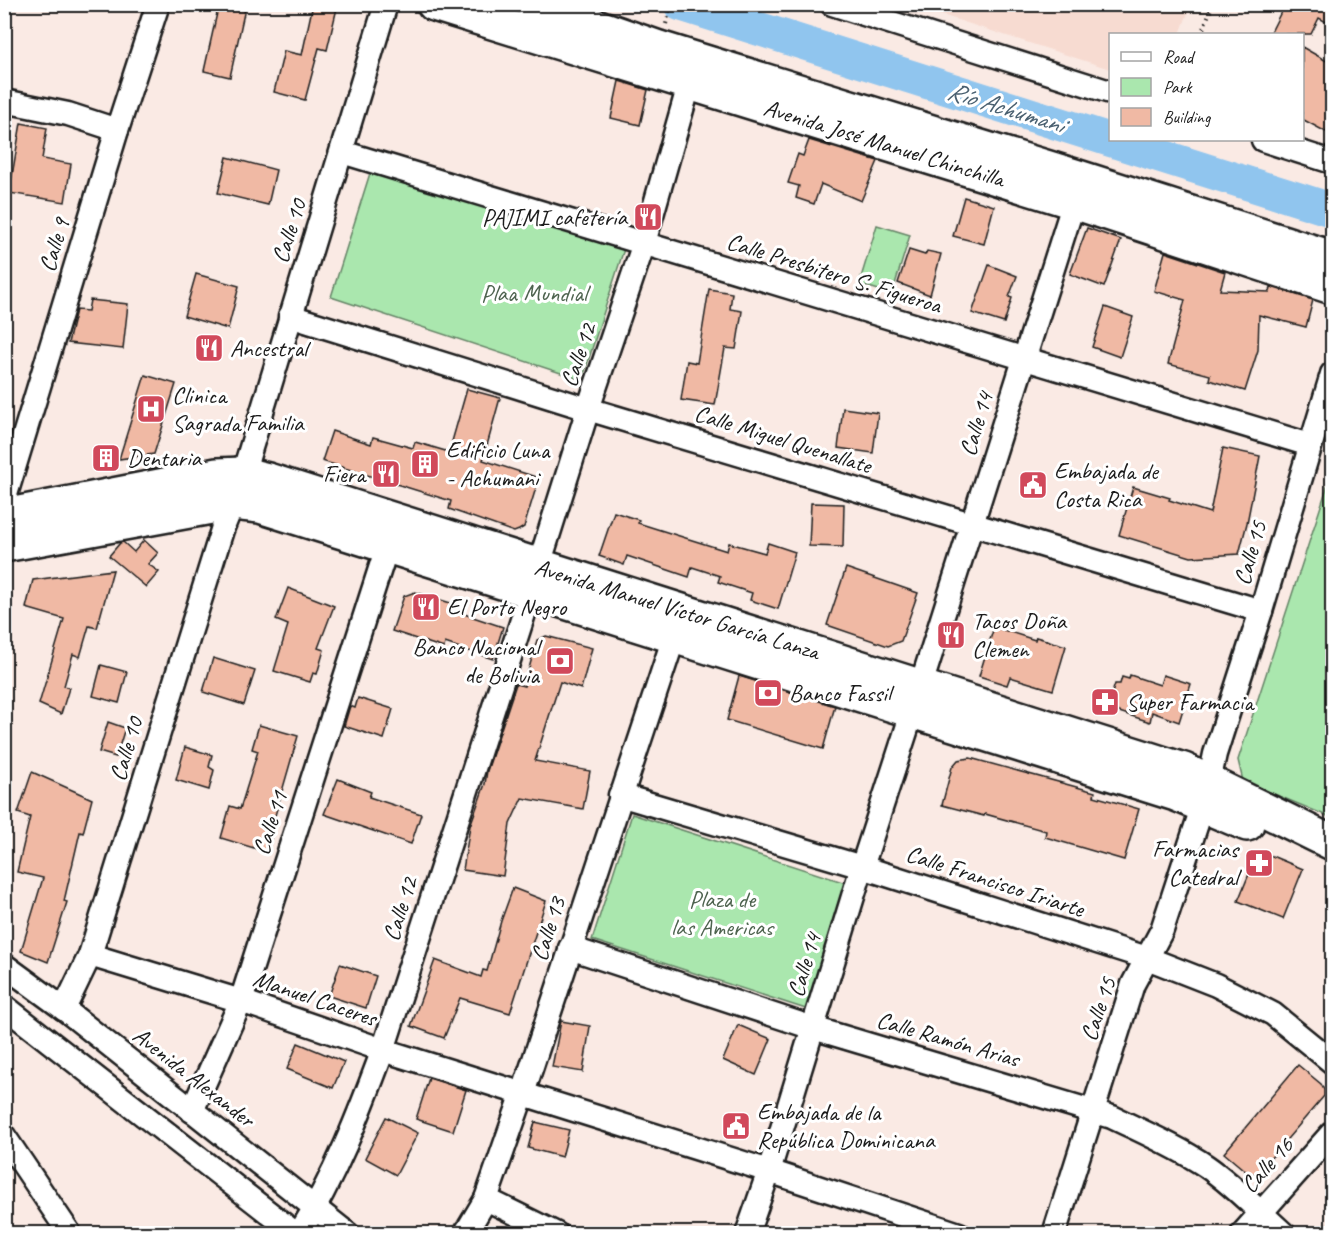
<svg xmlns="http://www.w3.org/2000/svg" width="1337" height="1238" font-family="Caveat,sans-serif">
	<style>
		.built { fill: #f7dbd1 }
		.green { fill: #aae7ae; stroke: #638265; stroke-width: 1.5 }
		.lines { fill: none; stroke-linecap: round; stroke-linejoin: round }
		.river { stroke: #90c5ee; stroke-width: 34 }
		.building { fill: #f0b9a4; stroke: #1c1c1c; stroke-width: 1.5 }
		.street-casing { stroke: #1c1c1c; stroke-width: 27 }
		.secondary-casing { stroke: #1c1c1c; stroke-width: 38 }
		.path { stroke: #1c1c1c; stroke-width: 4; stroke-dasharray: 1.5 4.5; stroke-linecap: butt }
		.street { stroke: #fff; stroke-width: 22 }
		.secondary { stroke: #fff; stroke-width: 33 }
		.labels { text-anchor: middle; stroke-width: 6; stroke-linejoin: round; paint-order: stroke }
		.street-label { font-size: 24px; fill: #1c1c1c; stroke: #fff }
		.poi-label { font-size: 24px; fill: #1c1c1c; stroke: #fff; text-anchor: start }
		.park-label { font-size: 24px; fill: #4e634f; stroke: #fff }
		.water-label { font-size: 26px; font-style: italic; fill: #4a6070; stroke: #fff }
	</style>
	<rect width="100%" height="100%" fill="#faeae4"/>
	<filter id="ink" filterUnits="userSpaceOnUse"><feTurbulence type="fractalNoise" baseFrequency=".0167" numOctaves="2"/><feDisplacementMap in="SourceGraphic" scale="12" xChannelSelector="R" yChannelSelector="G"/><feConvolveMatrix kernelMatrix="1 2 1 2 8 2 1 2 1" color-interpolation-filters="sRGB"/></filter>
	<g filter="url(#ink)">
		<polygon class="built" points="911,5 1191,5 1180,34 1110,34 1110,69"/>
		<g class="green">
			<polygon points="371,170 624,249 582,380 331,297"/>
			<polygon points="877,225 910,235 892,294 859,284"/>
			<polygon points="1332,472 1332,818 1243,781 1238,760"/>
			<polygon points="632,814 852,885 812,1011 592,940"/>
		</g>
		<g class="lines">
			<polyline class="river" points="680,4 1332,210"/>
		</g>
		<g class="building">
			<polygon points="219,4 246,4 230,77 204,71"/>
			<polygon points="313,4 338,4 327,50 319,48 305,100 274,92 284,51 302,55"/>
			<polygon points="1285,4 1332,4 1332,25 1319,18 1311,34 1270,34"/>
			<polygon points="1302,47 1332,64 1332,120 1326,132 1302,119"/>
			<polygon points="619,81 648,90 640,125 611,118"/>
			<polygon points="21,123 47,128 42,159 71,164 65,202 9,193"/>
			<polygon points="809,140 878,161 861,201 821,184 814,204 796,198 799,186 788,183 798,154 803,156"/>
			<polygon points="227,157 276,170 268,205 218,193"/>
			<polygon points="964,197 994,206 984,244 953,236"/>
			<polygon points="1087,228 1121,240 1104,287 1070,274"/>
			<polygon points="909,250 925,255 927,251 941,254 930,295 898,283"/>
			<polygon points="1165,252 1225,272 1220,290 1270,292 1271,287 1313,300 1306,327 1259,315 1258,350 1245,391 1209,380 1210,375 1168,364 1185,300 1154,291"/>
			<polygon points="989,265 1017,276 1009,297 1012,298 1004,323 972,313"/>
			<polygon points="196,274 239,286 228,329 184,316"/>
			<polygon points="709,289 732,293 730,309 742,311 736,349 725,348 715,405 681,400 687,361 697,363"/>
			<polygon points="90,300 128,304 123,349 68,343 76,310 88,311"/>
			<polygon points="1105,307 1133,317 1120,357 1092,347"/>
			<polygon points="145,375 176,384 154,454 119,459"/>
			<polygon points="467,389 500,398 483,460 539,478 524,527 519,530 514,532 449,509 451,501 322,461 332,431 371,444 373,437 413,448 415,442 449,452"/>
			<polygon points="843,408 878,413 873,453 838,448"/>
			<polygon points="1223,448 1260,456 1247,523 1239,554 1191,557 1119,535 1133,487 1170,498 1169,500 1210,513"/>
			<polygon points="811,503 844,504 843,547 809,546"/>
			<polygon points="614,512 639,520 638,523 727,551 729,543 765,553 768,543 795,552 778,609 750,600 752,593 718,582 720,576 692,567 689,577 627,556 624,565 599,556"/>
			<polygon points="144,540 158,553 148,564 159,572 146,587 109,556 120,543 123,542 134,552"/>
			<polygon points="846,568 918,593 901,641 888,646 827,625"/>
			<polygon points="113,570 97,628 89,626 80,657 73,654 64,686 69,688 61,714 39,704 64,619 26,608 33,580"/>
			<polygon points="288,588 334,606 318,648 324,650 317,674 313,673 310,682 274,671 288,625 276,620"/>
			<polygon points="415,592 457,605 455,611 503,627 493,659 445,643 444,648 392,631 404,596"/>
			<polygon points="994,627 1035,640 1036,637 1066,646 1053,690 1010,677 1007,685 979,676"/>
			<polygon points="546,636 592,648 581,689 560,682 535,761 590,771 583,809 522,798 510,824 503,876 463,870 470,826 485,784 487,771 516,684 524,686 537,640"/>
			<polygon points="213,658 255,671 244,705 203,692"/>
			<polygon points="101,665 127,672 119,703 93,696"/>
			<polygon points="1130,675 1160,685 1163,675 1191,684 1179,722 1152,712 1150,722 1107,708 1115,684 1120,684 1122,677 1129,679"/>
			<polygon points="739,676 835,706 823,749 727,720"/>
			<polygon points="358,698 393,709 384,739 344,726 350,706 355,708"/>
			<polygon points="108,722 125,728 116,757 99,752"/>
			<polygon points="259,725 298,736 274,819 276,820 267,852 221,838 230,806 240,809 258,751 252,749"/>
			<polygon points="185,747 212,755 209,767 214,770 209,790 176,780"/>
			<polygon points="970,758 1095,792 1094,796 1139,809 1124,860 1045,837 1046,831 985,814 984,816 942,805 952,767 958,760"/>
			<polygon points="32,772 92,799 83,833 80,832 64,901 67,902 48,962 21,951 43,878 17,872 30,817 18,813"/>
			<polygon points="338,779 371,792 369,797 421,814 411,844 324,814"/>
			<polygon points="1267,854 1303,869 1283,919 1238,901 1256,857"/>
			<polygon points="513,888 546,901 510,1013 460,998 444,1038 411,1026 435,960 481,977 483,970 487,971 501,921"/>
			<polygon points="340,964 376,976 366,1008 329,996"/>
			<polygon points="561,1021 590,1026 583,1072 552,1067"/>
			<polygon points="738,1025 771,1039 756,1075 723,1060"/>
			<polygon points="298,1043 344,1062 333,1088 287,1069"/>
			<polygon points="1298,1065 1321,1084 1324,1090 1324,1096 1258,1173 1249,1174 1224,1153"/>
			<polygon points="429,1078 466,1090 453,1131 416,1119"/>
			<polygon points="386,1117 418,1133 396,1175 365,1158"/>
			<polygon points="535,1122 569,1130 562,1157 528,1148"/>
		</g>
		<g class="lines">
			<g class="street-casing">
				<g id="street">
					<polyline points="832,4 1110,92"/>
					<polyline points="4,101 68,114 117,130"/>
					<polyline points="1263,140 1332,162"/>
					<polyline points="342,152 1310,445"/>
					<polyline points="290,316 588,409 1261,611"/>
					<polyline points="243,474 386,4"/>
					<polyline points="4,501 117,130 158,4"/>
					<polyline points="539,565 588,409 644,243 693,71"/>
					<polyline points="921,685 1074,202 1076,188"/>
					<polyline points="1209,782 1215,754 1261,611 1332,374"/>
					<polyline points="620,795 862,867 1147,958 1216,985 1273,1014 1332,1062"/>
					<path d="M570,948L813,1028L1112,1117C1143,1132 1178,1147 1206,1166C1235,1186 1258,1211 1284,1234"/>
					<polyline points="90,955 241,1001 383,1050 769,1171 959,1234"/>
					<polyline points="4,965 64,1009 348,1234"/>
					<polyline points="4,1006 296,1234"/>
					<polyline points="64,1009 90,955 222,530 233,503"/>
					<polyline points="192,1111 241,1001 387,547"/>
					<polyline points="4,1136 70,1234"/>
					<polyline points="486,1199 557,1234"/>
					<path d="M299,1234C335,1177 360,1112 383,1050L531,592"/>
					<polyline points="465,1234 486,1199 523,1093 674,637"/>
					<polyline points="747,1234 769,1171 862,867 912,713"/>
					<polyline points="1054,1234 1133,984 1162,930 1203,805"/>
					<polyline points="1242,1234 1332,1133"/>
				</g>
			</g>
			<g class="secondary-casing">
				<g id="secondary">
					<polyline points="434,4 1074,202 1332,287"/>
					<polyline points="533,4 659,48 1078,177 1332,258"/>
					<polyline points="4,516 217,475 243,474 268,480 1184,770 1332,843"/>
					<polyline points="4,545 233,503 260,506 1176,794 1247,824"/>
				</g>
			</g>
			<g class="path">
				<polyline points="666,24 671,4"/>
				<polyline points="1201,34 1213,4"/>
			</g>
			<use href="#street" class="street"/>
			<use href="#secondary" class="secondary"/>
		</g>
	</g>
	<defs>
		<g id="restaurant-square" transform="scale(1.5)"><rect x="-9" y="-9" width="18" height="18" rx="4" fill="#d1495b" stroke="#fff"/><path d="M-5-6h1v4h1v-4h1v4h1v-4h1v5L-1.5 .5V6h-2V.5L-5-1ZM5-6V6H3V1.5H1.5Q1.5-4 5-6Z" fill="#fff"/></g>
		<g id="hospital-square" transform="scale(1.5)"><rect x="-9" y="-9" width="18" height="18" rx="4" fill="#d1495b" stroke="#fff"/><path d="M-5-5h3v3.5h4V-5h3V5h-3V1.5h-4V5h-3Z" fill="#fff"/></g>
		<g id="building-square" transform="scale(1.5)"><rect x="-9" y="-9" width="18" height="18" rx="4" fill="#d1495b" stroke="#fff"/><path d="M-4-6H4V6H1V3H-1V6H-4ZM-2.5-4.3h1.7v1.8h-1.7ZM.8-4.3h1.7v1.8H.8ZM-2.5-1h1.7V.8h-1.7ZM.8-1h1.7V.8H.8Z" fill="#fff"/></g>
		<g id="civic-square" transform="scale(1.5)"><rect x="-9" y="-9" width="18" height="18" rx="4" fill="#d1495b" stroke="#fff"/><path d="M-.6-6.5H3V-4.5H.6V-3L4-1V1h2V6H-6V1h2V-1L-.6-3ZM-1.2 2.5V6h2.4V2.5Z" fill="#fff"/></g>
		<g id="bank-square" transform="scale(1.5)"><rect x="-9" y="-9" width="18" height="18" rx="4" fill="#d1495b" stroke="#fff"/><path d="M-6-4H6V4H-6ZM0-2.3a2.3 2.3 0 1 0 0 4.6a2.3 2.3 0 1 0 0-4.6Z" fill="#fff"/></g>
		<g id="pharmacy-square" transform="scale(1.5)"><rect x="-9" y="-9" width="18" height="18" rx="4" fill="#d1495b" stroke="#fff"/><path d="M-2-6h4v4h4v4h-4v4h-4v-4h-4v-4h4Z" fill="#fff"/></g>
	</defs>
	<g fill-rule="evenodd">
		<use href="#restaurant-square" x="648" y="217"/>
		<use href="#restaurant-square" x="209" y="348"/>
		<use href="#hospital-square" x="151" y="409"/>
		<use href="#building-square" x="106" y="458"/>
		<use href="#building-square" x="425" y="464"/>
		<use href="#restaurant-square" x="386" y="474"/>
		<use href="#civic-square" x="1033" y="485"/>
		<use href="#restaurant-square" x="426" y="607"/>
		<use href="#restaurant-square" x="951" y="635"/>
		<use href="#bank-square" x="560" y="661"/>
		<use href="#bank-square" x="768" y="693"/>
		<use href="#pharmacy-square" x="1105" y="702"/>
		<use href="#pharmacy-square" x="1259" y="863"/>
		<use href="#civic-square" x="736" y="1126"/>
	</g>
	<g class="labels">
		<g class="street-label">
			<text transform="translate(884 143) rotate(17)" y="8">Avenida José Manuel Chinchilla</text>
			<text transform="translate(289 231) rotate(-72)" y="8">Calle 10</text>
			<text transform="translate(54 245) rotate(-73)" y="8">Calle 9</text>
			<text transform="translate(834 273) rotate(17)" y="8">Calle Presbitero S. Figueroa</text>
			<text transform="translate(578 355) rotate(-71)" y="8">Calle 12</text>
			<text transform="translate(976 424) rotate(-73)" y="8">Calle 14</text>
			<text transform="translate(783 439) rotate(17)" y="8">Calle Miguel Quenallate</text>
			<text transform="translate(1250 553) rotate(-74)" y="8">Calle 15</text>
			<text transform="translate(677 609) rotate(17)" y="8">Avenida Manuel Víctor García Lanza</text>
			<text transform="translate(126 749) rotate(-73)" y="8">Calle 10</text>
			<text transform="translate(270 823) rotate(-72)" y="8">Calle 11</text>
			<text transform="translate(995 881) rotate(18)" y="8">Calle Francisco Iriarte</text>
			<text transform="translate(400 909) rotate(-72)" y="8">Calle 12</text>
			<text transform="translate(548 929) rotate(-72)" y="8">Calle 13</text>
			<text transform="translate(804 965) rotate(-73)" y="8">Calle 14</text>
			<text transform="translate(315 998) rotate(19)" y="8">Manuel Caceres</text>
			<text transform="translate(1098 1009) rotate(-71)" y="8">Calle 15</text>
			<text transform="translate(948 1039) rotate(16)" y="8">Calle Ramón Arias</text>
			<text transform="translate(194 1077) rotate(38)" y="8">Avenida Alexander</text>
			<text transform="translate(1267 1165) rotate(-48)" y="8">Calle 16</text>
		</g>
		<g class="poi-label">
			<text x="627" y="225" text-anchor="end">PAJIMI cafetería</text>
			<text x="230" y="356">Ancestral</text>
			<text x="172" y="403">Clinica<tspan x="172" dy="28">Sagrada Familia</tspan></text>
			<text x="446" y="458">Edificio Luna<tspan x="446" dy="28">- Achumani</tspan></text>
			<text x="127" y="466">Dentaria</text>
			<text x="1054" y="479">Embajada de<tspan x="1054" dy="28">Costa Rica</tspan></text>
			<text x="365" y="482" text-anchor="end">Fiera</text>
			<text x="447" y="615">El Porto Negro</text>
			<text x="972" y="629">Tacos Doña<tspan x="972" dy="28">Clemen</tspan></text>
			<text x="539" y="655" text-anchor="end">Banco Nacional<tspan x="539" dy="28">de Bolivia</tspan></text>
			<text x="789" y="701">Banco Fassil</text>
			<text x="1126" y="710">Super Farmacia</text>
			<text x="1238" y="857" text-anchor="end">Farmacias<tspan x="1238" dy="28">Catedral</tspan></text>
			<text x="757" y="1120">Embajada de la<tspan x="757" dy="28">República Dominicana</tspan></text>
		</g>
		<g class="park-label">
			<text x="534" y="301">Plaa Mundial</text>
			<text x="722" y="907">Plaza de<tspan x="722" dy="28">las Americas</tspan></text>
		</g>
		<g class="water-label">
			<text transform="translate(1006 107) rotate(17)" y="9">Río Achumani</text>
		</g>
	</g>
	<rect width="1337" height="1238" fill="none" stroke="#fff" stroke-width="24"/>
	<rect x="12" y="12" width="1313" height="1214" fill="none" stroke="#1c1c1c" stroke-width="2" filter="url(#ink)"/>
	<rect x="1109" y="33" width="195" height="108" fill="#ffffff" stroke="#a4a4a4" stroke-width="1.5"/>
	<rect x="1121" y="52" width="30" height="9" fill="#ffffff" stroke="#a4a4a4" stroke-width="1.5"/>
	<text x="1163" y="63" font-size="18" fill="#1c1c1c">Road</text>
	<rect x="1121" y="78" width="30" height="18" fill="#aae7ae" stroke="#a4a4a4" stroke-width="1.5"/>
	<text x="1163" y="93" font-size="18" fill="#1c1c1c">Park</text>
	<rect x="1121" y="108" width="30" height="18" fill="#f0b9a4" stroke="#a4a4a4" stroke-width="1.5"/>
	<text x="1163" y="123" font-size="18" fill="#1c1c1c">Building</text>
</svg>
